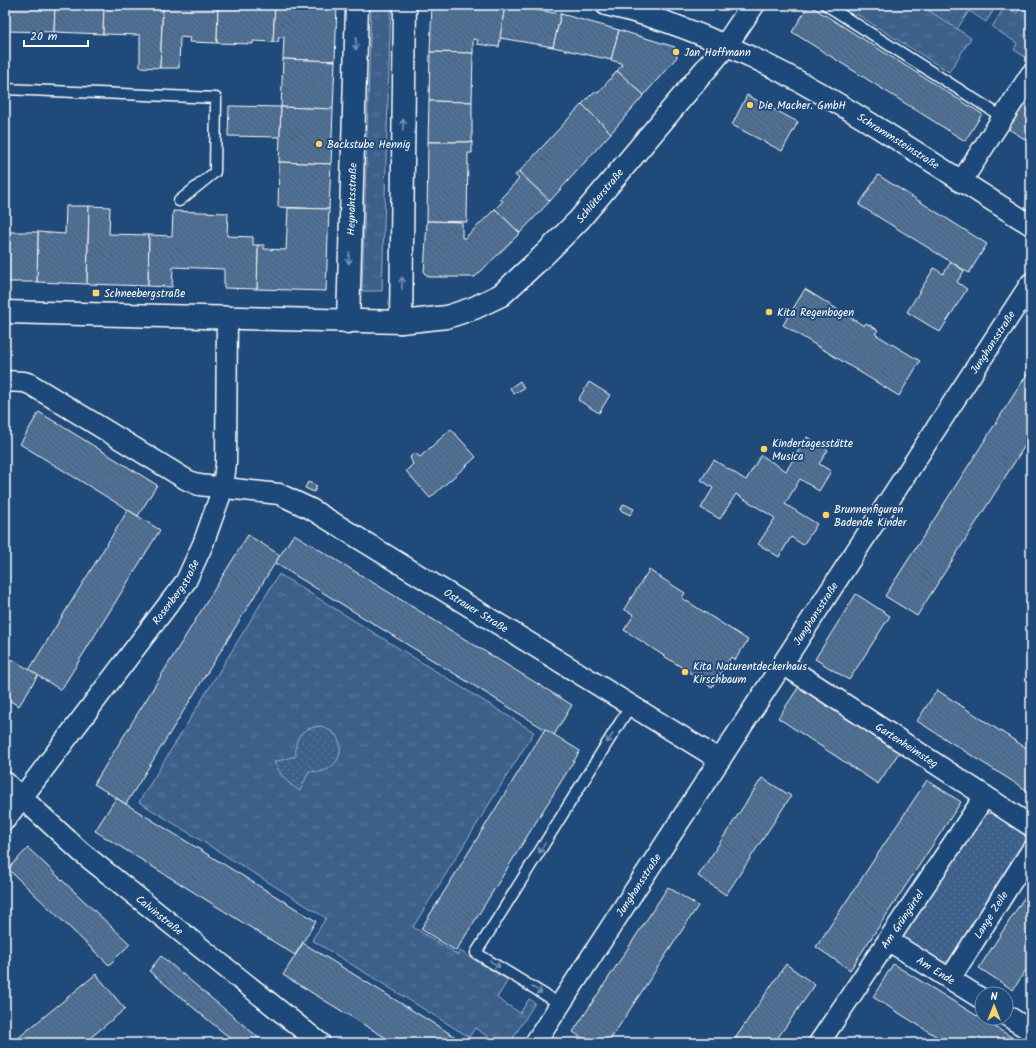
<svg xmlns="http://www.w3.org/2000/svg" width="1036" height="1048" font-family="Kalam,sans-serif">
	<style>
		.grass { fill: url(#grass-tufts); stroke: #9eb0c5 }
		.park { fill: url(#park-dots); stroke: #9eb0c5 }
		.building { fill: url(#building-back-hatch); stroke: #fff }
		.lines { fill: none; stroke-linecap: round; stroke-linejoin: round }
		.service-casing { stroke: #fff; stroke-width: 13 }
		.minor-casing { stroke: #fff; stroke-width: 23 }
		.tertiary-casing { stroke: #fff; stroke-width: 25 }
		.service { stroke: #1f4a7a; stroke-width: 10 }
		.minor { stroke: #1f4a7a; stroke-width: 20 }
		.tertiary { stroke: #1f4a7a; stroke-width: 22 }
		.oneway { stroke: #7992af }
		.poi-dot { fill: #ffd166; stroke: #1f4a7a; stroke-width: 1.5 }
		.labels { text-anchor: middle; stroke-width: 4; stroke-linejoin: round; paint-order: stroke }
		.poi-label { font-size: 11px; fill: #fff; stroke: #1f4a7a; text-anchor: start }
		.street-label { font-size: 11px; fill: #fff; stroke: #1f4a7a }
	</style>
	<defs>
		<pattern id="grass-tufts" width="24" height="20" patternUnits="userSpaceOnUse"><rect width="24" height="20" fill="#3c618b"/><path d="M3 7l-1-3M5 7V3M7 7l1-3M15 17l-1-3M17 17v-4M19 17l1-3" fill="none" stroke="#59799c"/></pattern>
		<pattern id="park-dots" width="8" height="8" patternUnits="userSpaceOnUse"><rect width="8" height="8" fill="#3c618b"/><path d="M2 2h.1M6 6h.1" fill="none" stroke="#59799c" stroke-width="1.8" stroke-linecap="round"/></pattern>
		<pattern id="building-back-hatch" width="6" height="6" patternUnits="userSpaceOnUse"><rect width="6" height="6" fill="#507197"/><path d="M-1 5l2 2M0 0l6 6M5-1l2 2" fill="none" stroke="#4e5b6a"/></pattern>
	</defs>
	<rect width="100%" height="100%" fill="#1f4a7a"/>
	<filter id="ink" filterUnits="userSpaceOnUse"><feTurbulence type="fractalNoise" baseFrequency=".025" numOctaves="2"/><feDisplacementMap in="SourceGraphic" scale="8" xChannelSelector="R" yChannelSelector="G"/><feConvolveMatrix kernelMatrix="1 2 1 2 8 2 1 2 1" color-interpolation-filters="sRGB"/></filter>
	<g filter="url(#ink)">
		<g class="grass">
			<polygon points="371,5 391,5 382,291 362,291"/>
			<polygon points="842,5 925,5 924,7 971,38 949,72"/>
			<polygon points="1022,5 1031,5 1030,60 1014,50 1017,43 992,27 1005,6 1017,13"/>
			<polygon points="279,574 534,732 413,927 458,955 460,951 508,980 497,998 520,1013 529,999 535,1003 510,1043 498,1043 475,1028 469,1037 312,940 326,918 139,802"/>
		</g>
		<g class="park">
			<polygon points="925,5 990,5 995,8 986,22 969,11 957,29 923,7"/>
			<path d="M322,726C326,729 332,731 335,734C347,749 337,770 319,772C316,772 312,771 309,771L300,791C287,783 281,776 274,762L296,756C294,735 302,728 322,726Z"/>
			<path d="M994,813L1025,835L1026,845L951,960C934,968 913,952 904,938L906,929L984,814Z"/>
		</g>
		<g class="building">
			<polygon points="6,5 55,5 54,32 5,31"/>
			<polygon points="55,5 104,5 103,34 54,32"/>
			<polygon points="104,5 163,5 160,68 140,67 140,35 103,34"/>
			<polygon points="163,5 218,5 217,43 189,42 190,38 180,37 179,68 160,68"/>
			<polygon points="218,5 275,5 273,42 253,41 253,44 217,43"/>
			<polygon points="275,5 337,5 335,61 283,59 284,37 279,37 278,42 273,42"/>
			<polygon points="432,5 505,5 499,47 477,44 478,40 473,39 473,53 430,52"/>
			<polygon points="505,5 561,14 553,47 500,38"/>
			<polygon points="809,5 982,114 965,141 792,32"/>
			<polygon points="561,14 619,30 611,60 553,47"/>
			<polygon points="619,30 675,47 677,57 644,95 617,71 622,65 621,63 611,60"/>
			<polygon points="430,52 473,53 472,102 429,101"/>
			<polygon points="283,59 335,61 333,109 281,107"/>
			<polygon points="617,71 644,95 611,133 582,104 595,91 598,93"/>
			<polygon points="1031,90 1031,143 1007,128"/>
			<polygon points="747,95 798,122 782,151 732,125"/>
			<polygon points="429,101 472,102 472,142 428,142"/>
			<polygon points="582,104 611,133 550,201 519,172"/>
			<polygon points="229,106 281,107 280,137 228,136"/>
			<polygon points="281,107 333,109 331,164 279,162"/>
			<polygon points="428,142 472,142 472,153 468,153 467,222 427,221"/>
			<polygon points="279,162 331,164 329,209 278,207"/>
			<polygon points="519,172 550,201 520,233 495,209 503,201 500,199 519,179 515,175"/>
			<polygon points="878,175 987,244 969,273 859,205"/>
			<polygon points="66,206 89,206 87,284 37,282 38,232 65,234"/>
			<polygon points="89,206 110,207 109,234 149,235 148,286 87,284"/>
			<polygon points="288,208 329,209 326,291 257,289 258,245 264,245 264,249 286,250"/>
			<polygon points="495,209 520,233 475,277 429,277 424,273 427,221 462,222 462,238 465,238"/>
			<polygon points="173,211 228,213 227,236 253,237 253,245 258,245 257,289 224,288 224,269 173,267 172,287 148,286 149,235 172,236"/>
			<polygon points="5,232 38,232 37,282 5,282"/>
			<polygon points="951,262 964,271 957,282 967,289 940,332 907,312 934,268 943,274"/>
			<polygon points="805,289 864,326 866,323 878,330 875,334 920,361 899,396 783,325"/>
			<polygon points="1031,368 1031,436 917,616 885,596"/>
			<polygon points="520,381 524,388 514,394 510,388"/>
			<polygon points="589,382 610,395 599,413 578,400"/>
			<polygon points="5,402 8,402 7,439 5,439"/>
			<polygon points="39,412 157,485 138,516 20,444"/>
			<polygon points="451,429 476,457 430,498 406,471 413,464 410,457 415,453 420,457"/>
			<polygon points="807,437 828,450 819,464 831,471 819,491 800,479 785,504 817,524 803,545 791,537 779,557 758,544 775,518 736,494 720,519 701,508 713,488 701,480 714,460 746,480 761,455 786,471"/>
			<polygon points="308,482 317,486 314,492 305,488"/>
			<polygon points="624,504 634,509 630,515 620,510"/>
			<polygon points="128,510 160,530 61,690 29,670"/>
			<polygon points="294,534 572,705 554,735 275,563"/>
			<polygon points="248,535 280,555 126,804 94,784"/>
			<polygon points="649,570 685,593 682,598 748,640 735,660 731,657 712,687 624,630 634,615 624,609"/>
			<polygon points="856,594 890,616 849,680 815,659"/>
			<polygon points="5,655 38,675 19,706 5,698"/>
			<polygon points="800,685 900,751 878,784 778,718"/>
			<polygon points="937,690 1031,751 1031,793 917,721"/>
			<polygon points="545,729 580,751 456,951 421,929"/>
			<polygon points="762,778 791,796 726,895 698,876"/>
			<polygon points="927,780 961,802 850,970 816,947"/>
			<polygon points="116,798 316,921 295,955 95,831"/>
			<polygon points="28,848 130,944 109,965 8,869"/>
			<polygon points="668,887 698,906 608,1043 590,1043 573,1032"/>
			<polygon points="1031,887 1031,962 1013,990 979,968"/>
			<polygon points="303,943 462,1041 461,1043 394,1043 283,975"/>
			<polygon points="161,956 265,1043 236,1043 149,971"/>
			<polygon points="786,964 815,985 774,1043 732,1043"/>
			<polygon points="893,964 919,980 1021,1043 947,1043 873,997"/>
			<polygon points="96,974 125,1009 84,1043 12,1043"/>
		</g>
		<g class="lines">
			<g class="service-casing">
				<g id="service">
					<polyline points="826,5 1004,118"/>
					<polyline points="5,89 216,98 215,172 179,201"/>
					<polyline points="560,1004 476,953 631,705"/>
				</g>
			</g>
			<g class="minor-casing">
				<g id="minor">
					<path id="s1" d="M606,5C763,40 896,142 1031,225"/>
					<polyline points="961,182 1031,74"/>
					<path id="s2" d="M5,381L24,382L30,384L187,480L199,485L279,494L311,509L720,760"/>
					<path id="s3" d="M783,664L1031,826"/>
					<path id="s4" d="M5,782L81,852L320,1043"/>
					<path id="s5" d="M5,820L186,581L203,544L223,488L226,463L227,318"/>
					<path id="s6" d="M889,941L982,999"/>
					<path id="s7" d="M950,979L1031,851"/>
					<polyline points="1006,1015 1031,1031"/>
					<path id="s8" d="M535,1043L1031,283"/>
					<path id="s9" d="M819,1043L985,796"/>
				</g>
			</g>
			<g class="tertiary-casing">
				<g id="tertiary">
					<path id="s10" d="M5,312L401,322L447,317L474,308L501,295L541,258L579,220L726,45L753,5"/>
					<path id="s11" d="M348,322L357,5"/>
					<polyline points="401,322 405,5"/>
				</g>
			</g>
			<use href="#service" class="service"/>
			<use href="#minor" class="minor"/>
			<use href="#tertiary" class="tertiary"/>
		</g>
		<defs><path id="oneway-shaft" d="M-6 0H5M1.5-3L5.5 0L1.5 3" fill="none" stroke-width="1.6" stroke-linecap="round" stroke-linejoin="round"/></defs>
		<g class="oneway">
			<use href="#oneway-shaft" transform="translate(356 44) rotate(92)"/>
			<use href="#oneway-shaft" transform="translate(403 125) rotate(-89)"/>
			<use href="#oneway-shaft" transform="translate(349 258) rotate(92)"/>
			<use href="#oneway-shaft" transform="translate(402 283) rotate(-89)"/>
			<use href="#oneway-shaft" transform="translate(610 738) rotate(122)"/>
			<use href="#oneway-shaft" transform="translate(542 848) rotate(122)"/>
			<use href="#oneway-shaft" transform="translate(495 964) rotate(31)"/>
			<use href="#oneway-shaft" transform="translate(537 990) rotate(31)"/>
		</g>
	</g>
	<g class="poi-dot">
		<circle cx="676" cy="52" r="4"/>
		<circle cx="750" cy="105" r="4"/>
		<circle cx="319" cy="144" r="4"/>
		<rect x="92" y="289" width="8" height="8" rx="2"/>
		<circle cx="769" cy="312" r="4"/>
		<circle cx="764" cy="449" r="4"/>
		<circle cx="826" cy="515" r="4"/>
		<circle cx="685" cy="672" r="4"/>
	</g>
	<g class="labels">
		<g class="poi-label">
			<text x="684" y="56">Jan Hoffmann</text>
			<text x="758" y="109">Die Macher. GmbH</text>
			<text x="327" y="148">Backstube Hennig</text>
			<text x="104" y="297">Schneebergstraße</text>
			<text x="777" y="316">Kita Regenbogen</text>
			<text x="772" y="447">Kindertagesstätte<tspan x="772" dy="13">Musica</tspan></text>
			<text x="834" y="513">Brunnenfiguren<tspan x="834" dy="13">Badende Kinder</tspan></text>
			<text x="693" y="670">Kita Naturentdeckerhaus<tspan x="693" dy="13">Kirschbaum</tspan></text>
		</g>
		<g class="street-label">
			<text dy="4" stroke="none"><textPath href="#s1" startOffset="324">Schrammsteinstraße</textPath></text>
			<text dy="4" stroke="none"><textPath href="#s10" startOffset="641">Schlüterstraße</textPath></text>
			<text dy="4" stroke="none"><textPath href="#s11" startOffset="123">Heynahtsstraße</textPath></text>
			<text dy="4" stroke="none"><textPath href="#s8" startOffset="837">Junghansstraße</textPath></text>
			<text dy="4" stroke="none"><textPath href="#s5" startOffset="285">Rosenbergstraße</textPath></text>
			<text dy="4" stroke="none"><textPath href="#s2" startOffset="532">Ostrauer Straße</textPath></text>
			<text dy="4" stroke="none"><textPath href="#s8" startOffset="513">Junghansstraße</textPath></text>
			<text dy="4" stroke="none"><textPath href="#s3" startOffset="148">Gartenheimsteg</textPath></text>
			<text dy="4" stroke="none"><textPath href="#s8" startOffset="189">Junghansstraße</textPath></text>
			<text dy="4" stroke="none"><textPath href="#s4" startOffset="204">Calvinstraße</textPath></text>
			<text dy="4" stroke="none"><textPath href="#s7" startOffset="76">Lange Zeile</textPath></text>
			<text dy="4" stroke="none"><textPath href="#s9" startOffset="149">Am Grüngürtel</textPath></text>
			<text dy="4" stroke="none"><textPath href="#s6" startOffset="55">Am Ende</textPath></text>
		</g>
	</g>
	<rect width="1036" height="1048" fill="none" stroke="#1f4a7a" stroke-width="20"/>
	<rect x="10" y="10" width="1016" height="1028" fill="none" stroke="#fff" stroke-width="1.5" filter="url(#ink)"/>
	<g transform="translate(994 1006)"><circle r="19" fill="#1f4a7a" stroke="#7992af"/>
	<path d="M0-3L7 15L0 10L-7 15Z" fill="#ffd166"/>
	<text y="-6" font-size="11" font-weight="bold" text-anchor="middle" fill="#ffffff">N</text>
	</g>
	<path d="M24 40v6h64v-6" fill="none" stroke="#ffffff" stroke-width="2"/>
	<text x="30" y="40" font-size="12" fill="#ffffff" stroke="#1f4a7a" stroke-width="3" paint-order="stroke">20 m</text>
</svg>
